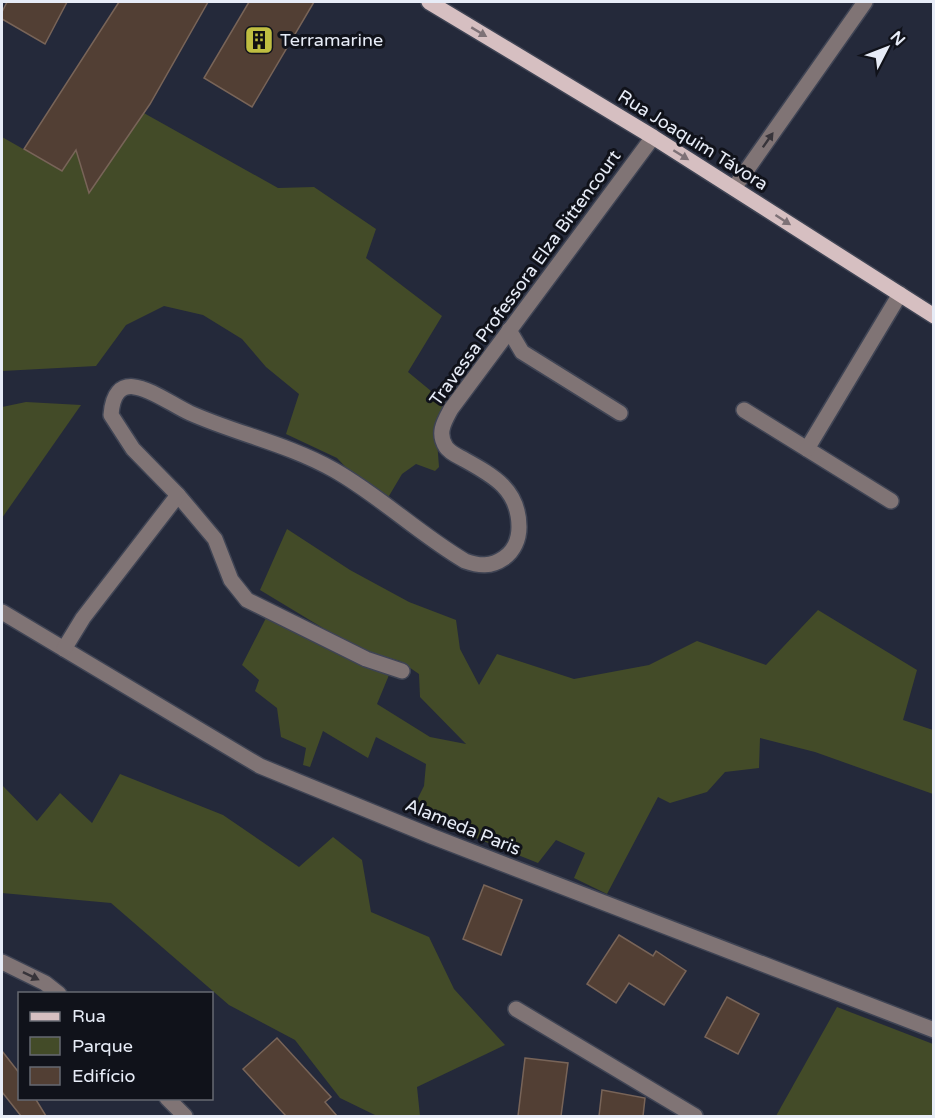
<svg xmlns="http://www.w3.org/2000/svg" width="935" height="1118" font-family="'Varela Round',sans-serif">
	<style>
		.green { fill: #434b28 }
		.building { fill: #523f34; stroke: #786458; stroke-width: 1.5 }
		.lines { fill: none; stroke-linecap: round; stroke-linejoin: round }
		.minor-casing { stroke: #3f4454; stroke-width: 18 }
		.major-casing { stroke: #3f4454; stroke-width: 18 }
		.minor { stroke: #807475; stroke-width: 15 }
		.major { stroke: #d6bfc1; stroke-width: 15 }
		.oneway { fill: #7d7176 }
		.oneway2 { fill: #37343a }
		.labels { text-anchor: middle; stroke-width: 6; stroke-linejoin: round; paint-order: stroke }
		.poi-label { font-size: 18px; fill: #e7ecf7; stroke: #10121a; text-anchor: start }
		.street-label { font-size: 18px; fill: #e7ecf7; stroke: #10121a }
	</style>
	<rect width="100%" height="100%" fill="#24293a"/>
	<g class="green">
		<polygon points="142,112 278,188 314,187 376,229 366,258 442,316 408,372 454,410 437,441 439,467 435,471 416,464 402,474 386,501 360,482 337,458 286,434 299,394 266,367 242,339 203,315 164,306 126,325 96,366 2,371 2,137 62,171 76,150"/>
		<polygon points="26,402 81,405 2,518 2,407"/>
		<polygon points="287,529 350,570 409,602 456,620 460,649 479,685 497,654 574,679 649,665 697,641 766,665 818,610 917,670 903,720 933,730 933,794 815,752 760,738 759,768 725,772 707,792 670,803 658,797 607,894 574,878 585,853 556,840 538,863 411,812 424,786 426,764 376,737 368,758 323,731 310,767 303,765 306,748 281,737 277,708 255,691 259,680 242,665 266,618 389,675 377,704 430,737 466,744 420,697 419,674 400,661 356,648 260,590"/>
		<polygon points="120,774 223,815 299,867 333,837 362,860 371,912 429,937 454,989 505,1045 417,1087 420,1116 377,1116 340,1098 295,1040 229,1005 111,903 2,893 2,785 37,821 60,793 92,823"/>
		<polygon points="837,1007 933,1044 933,1116 776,1116"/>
	</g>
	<g class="building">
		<polygon points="7,2 67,2 45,44 2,19 2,12"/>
		<polygon points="119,2 208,2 150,104 89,193 76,150 62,171 24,149"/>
		<polygon points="249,2 314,2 252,107 204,78"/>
		<polygon points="484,885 522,900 501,955 463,939"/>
		<polygon points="619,935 653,956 656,951 686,971 664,1005 629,983 616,1003 587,984"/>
		<polygon points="727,997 759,1014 738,1054 705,1037"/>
		<polygon points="277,1038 331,1097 325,1102 337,1116 286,1116 243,1069"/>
		<polygon points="2,1051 20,1074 20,1098 35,1098 46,1116 21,1116 2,1092"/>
		<polygon points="525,1058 568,1063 561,1116 518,1116"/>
		<polygon points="602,1090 645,1098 643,1116 599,1116"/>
	</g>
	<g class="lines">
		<g class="minor-casing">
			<g id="minor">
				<polyline points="734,188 865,2"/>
				<polyline points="509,330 522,352 620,413"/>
				<polyline points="744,410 891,501"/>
				<polyline points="807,449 900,294"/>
				<polyline points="178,495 215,539 231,580 247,600 366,659 402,671"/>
				<polyline points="2,612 260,766 431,836 934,1030"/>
				<path d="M64,649L83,618L178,495L133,449L111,415C115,359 163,401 190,413C237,434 288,444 334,470C380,496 419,534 465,561C479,566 491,567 504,558C514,551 519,539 519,527C519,490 494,476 465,460C458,456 450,453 446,447C437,433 444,422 451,409L653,137"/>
				<polyline points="2,962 45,983 59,994"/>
				<polyline points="516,1009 695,1116"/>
				<polyline points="167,1098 185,1116"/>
			</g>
		</g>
		<g class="major-casing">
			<polyline id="major" points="429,2 653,137 934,316"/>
		</g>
		<use href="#minor" class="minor"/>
		<use href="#major" class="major"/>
	</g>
	<defs><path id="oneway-solid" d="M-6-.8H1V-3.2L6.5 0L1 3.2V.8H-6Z" transform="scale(1.5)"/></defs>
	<g class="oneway">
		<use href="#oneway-solid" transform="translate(479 32) rotate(31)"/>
		<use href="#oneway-solid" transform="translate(681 155) rotate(32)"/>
		<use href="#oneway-solid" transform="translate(783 220) rotate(33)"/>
	</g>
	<g class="oneway2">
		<use href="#oneway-solid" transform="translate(768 140) rotate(-55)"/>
		<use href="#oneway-solid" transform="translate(31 976) rotate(26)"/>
	</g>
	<defs>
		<g id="building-square" transform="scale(1.5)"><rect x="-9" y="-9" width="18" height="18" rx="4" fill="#bfbe41" stroke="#10121a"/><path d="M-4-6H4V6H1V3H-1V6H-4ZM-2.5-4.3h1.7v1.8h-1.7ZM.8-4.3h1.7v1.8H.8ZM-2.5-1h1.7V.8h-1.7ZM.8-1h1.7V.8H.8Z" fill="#111"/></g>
	</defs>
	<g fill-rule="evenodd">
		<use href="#building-square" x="259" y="40"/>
	</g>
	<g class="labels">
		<g class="poi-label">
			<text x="280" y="46">Terramarine</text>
		</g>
		<g class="street-label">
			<text transform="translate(693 140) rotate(32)" y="6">Rua Joaquim Távora</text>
			<text transform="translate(525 278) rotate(-54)" y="6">Travessa Professora Elza Bittencourt</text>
			<text transform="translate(463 827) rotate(22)" y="6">Alameda Paris</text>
		</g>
	</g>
	<rect width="935" height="1118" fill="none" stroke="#e7ecf7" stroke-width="6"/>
	<rect x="18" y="992" width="195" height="108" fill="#10121a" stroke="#666972" stroke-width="1.5"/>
	<rect x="30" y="1012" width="30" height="9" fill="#d6bfc1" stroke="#666972" stroke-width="1.5"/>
	<text x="72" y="1022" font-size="18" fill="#e7ecf7">Rua</text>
	<rect x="30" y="1037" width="30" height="18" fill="#434b28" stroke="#666972" stroke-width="1.5"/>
	<text x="72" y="1052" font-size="18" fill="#e7ecf7">Parque</text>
	<rect x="30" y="1067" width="30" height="18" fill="#523f34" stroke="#666972" stroke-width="1.5"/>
	<text x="72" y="1082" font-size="18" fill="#e7ecf7">Edifício</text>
	<g transform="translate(887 48) rotate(48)" stroke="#10121a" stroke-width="4.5" paint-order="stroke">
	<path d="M0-4.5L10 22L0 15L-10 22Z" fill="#e7ecf7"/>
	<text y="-9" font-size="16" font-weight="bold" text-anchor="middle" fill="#e7ecf7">N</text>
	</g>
</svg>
